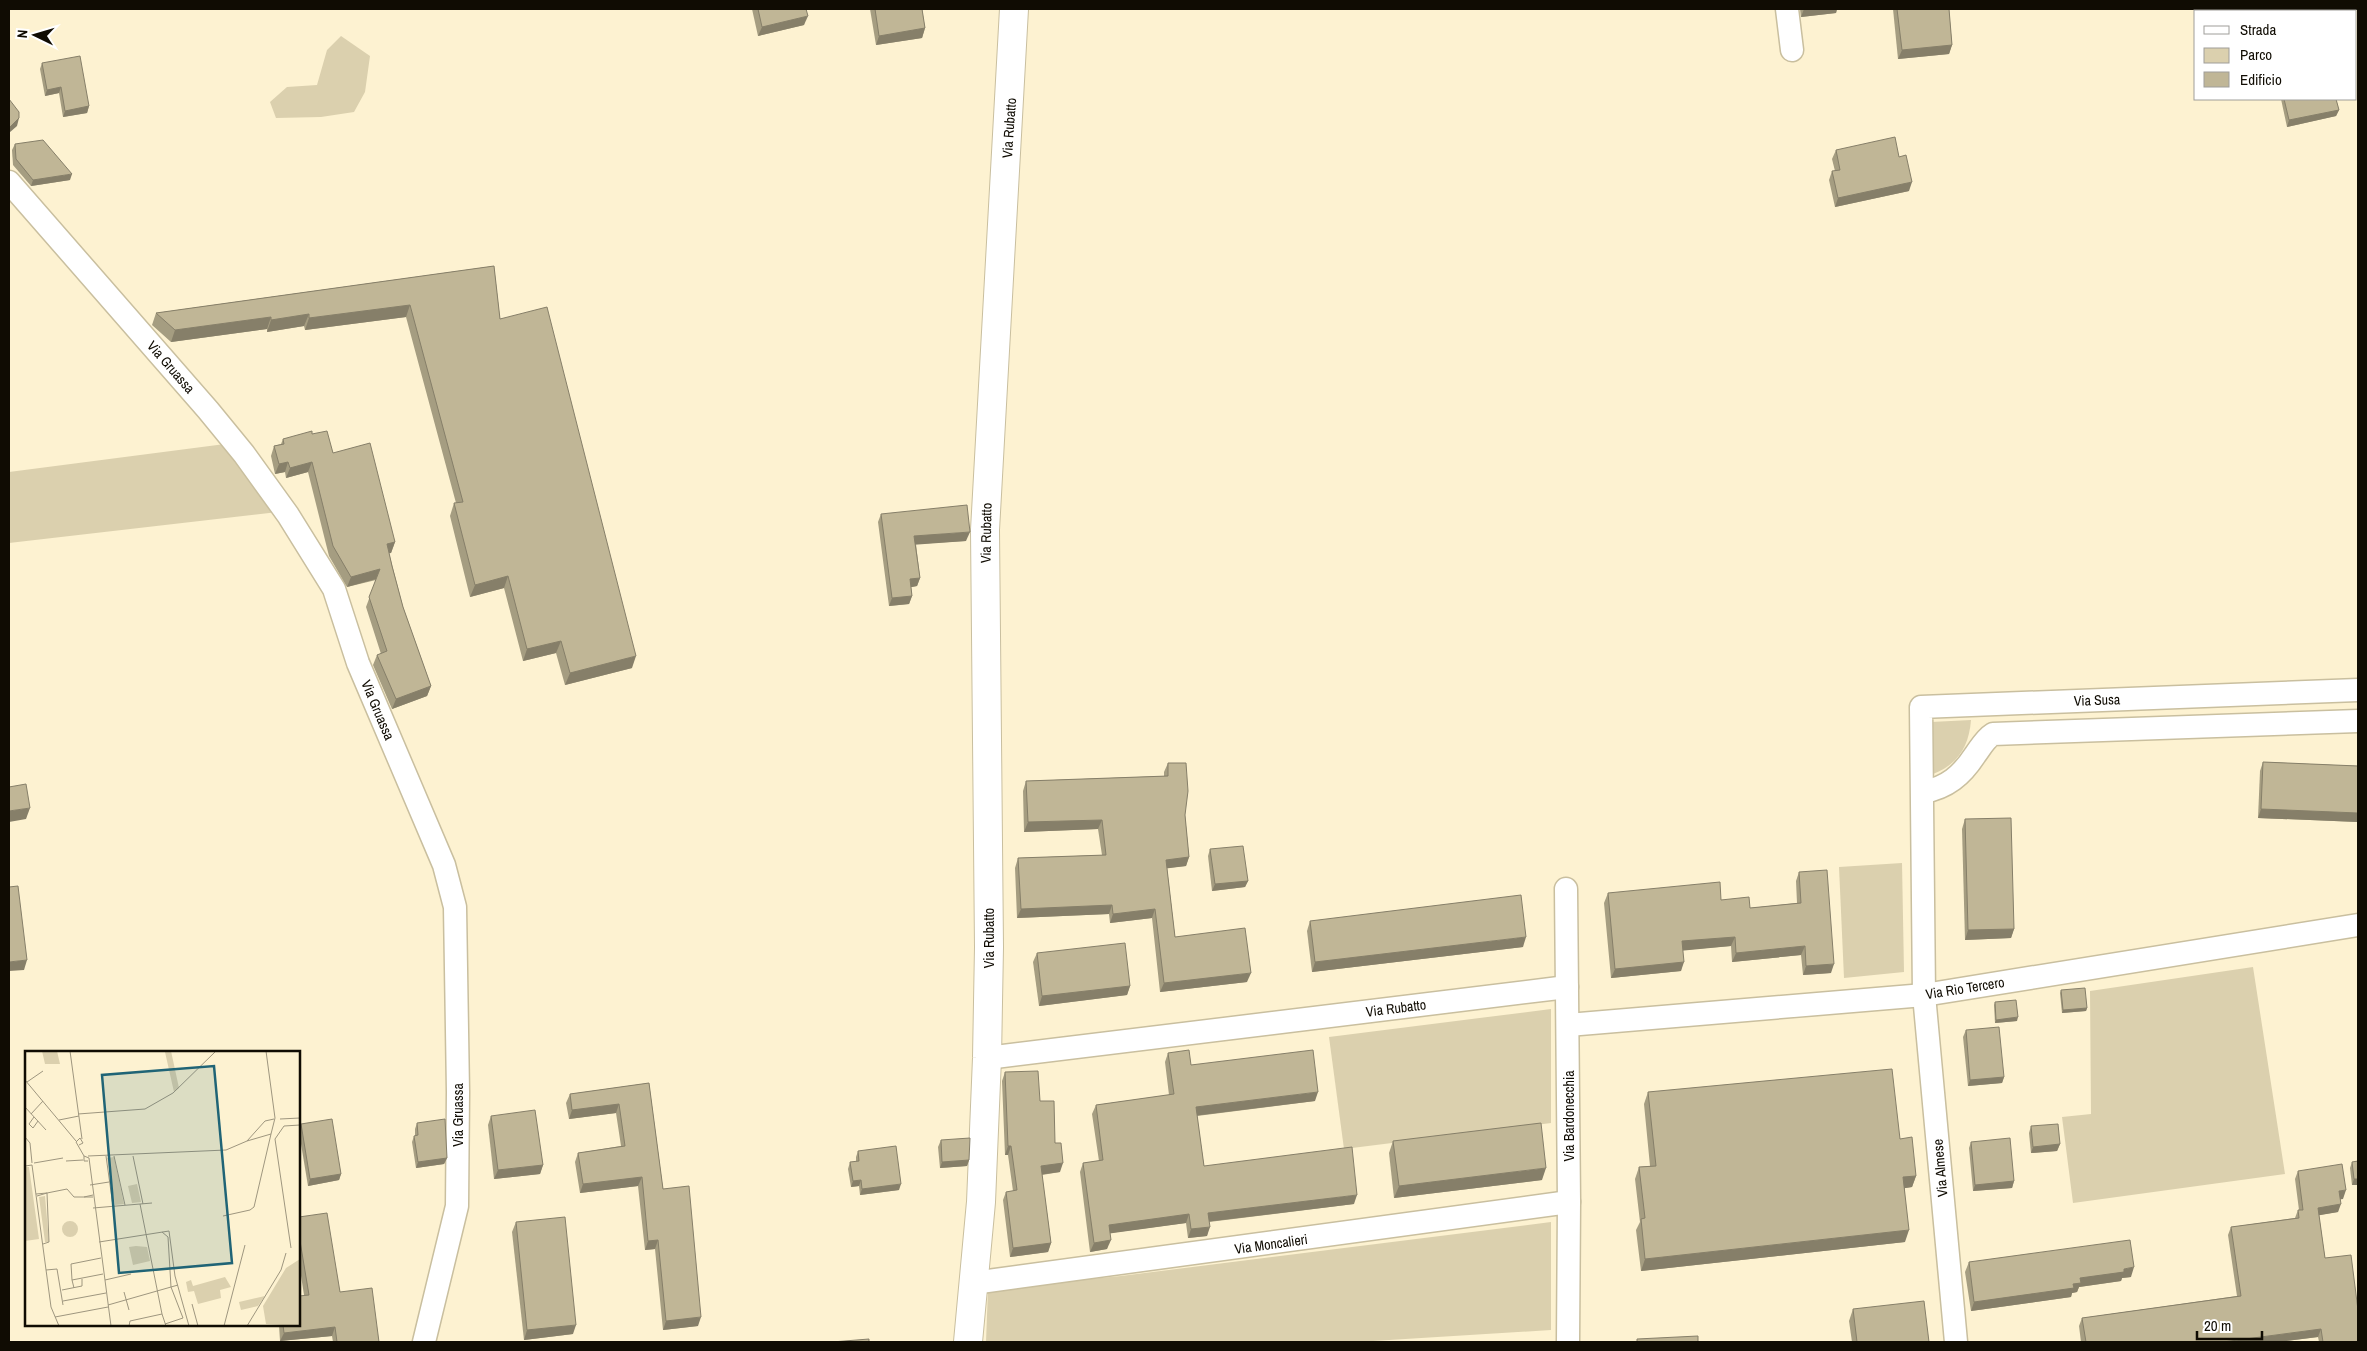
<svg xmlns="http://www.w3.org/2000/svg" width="2367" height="1351" font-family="'Archivo Narrow',sans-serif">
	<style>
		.green { fill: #dbd0ae }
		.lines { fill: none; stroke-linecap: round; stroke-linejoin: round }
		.minor-casing { stroke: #c9bf9f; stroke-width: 25 }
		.tertiary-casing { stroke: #c9bf9f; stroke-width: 30 }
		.minor { stroke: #fff; stroke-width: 22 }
		.tertiary { stroke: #fff; stroke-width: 28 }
		.wall { fill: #a59d81 }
		.shaded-wall { fill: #867f69 }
		.building { fill: #c0b696; stroke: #867f69 }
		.labels { text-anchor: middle; stroke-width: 4; stroke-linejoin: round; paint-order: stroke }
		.street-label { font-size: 14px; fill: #100c03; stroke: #fff }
		.inset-road { fill: none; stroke: #9e967f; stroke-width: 1 }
		.view { fill: #206476; fill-opacity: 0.15; stroke: #206476; stroke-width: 2.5 }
		.inset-edge { fill: none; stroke: #100c03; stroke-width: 2.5 }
	</style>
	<rect width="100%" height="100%" fill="#fdf2d1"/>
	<g class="green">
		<polygon points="341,36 370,56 365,92 354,112 321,117 276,118 270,102 287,87 317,85 327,50"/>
		<polygon points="225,444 278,512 9,543 9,472"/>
		<path d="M1971,720C1969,747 1957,765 1933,774L1931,722Z"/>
		<polygon points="1902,863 1904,972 1844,978 1839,867"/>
		<polygon points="2253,967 2285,1174 2073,1203 2062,1117 2091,1114 2090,991"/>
		<polygon points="1551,1009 1551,1123 1344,1149 1329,1037"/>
		<polygon points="1551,1222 1551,1330 1357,1342 986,1342 988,1289 1121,1276"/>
	</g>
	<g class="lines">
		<g class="minor-casing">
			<g id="minor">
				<polyline points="1787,9 1792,50"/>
				<polyline points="9,182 208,410 244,454 288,515 334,589 358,663 444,865 455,907 458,1092 457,1206 424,1342"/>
				<path d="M1923,792C1947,788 1962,775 1975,755C1981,747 1985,739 1993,734L2358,721"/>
				<polyline points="1566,889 1569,1202 1568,1342"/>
				<polyline points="1568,1025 1924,995 2358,925"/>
				<polyline points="987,1058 1567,987"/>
				<polyline points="973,1283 1569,1202"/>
				<polyline points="1956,1342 1924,995 1921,707 2358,690"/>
			</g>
		</g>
		<g class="tertiary-casing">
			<polyline id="tertiary" points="968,1342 981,1202 987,1058 989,947 985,530 1014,9"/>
		</g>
		<use href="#minor" class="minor"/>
		<use href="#tertiary" class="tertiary"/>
	</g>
	<g class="wall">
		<polygon points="752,9 806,9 804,25 758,36"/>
		<polygon points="870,9 922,9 925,28 922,38 876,45"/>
		<polygon points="1800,9 1837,9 1836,13 1801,17"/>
		<polygon points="1893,9 1949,9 1952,45 1949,54 1898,59"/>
		<polygon points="42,63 89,106 87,113 63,117 59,93 45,96 40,69"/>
		<polygon points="2281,99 2336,99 2339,110 2336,116 2287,127"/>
		<polygon points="15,144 70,180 31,186 13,165 12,150"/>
		<polygon points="1836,150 1899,157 1909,191 1835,207 1829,180 1832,171 1835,171 1832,159"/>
		<polygon points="494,266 500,319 632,668 565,685 556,653 523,661 504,588 470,597 450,516 454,503 456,503 406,317 305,330 304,326 267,332 267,329 171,342 152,325 156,313"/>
		<polygon points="312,434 333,453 395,542 391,553 389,553 403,607 431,686 427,696 392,709 373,665 377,655 381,654 366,607 376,580 347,587 329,556 308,472 286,478 285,472 275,474 271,456 274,446 281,444 283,439"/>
		<polygon points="881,514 966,541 916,544 920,578 917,586 911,587 912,596 909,604 889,606 878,522"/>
		<polygon points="2263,762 2358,766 2358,822 2258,818 2260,771"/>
		<polygon points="1168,763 1185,815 1189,857 1186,866 1167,868 1175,937 1247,982 1160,992 1152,918 1110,923 1109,914 1017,918 1015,868 1018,858 1102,855 1098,829 1024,832 1023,791 1026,781 1164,776 1164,772"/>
		<polygon points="1965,819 2014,929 2011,938 1965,940 1962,829"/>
		<polygon points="1210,849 1248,881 1245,887 1212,891 1208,856"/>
		<polygon points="1799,872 1831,973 1803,975 1801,955 1732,962 1731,946 1683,950 1681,971 1611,978 1604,903 1608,893 1721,900 1750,908 1797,903 1796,881"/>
		<polygon points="1310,921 1523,947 1312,972 1307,931"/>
		<polygon points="1037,953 1130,986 1127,995 1039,1006 1033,962"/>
		<polygon points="2061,990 2087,1008 2086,1011 2062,1013 2060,993"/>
		<polygon points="1995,1002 2017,1021 1995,1023 1994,1005"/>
		<polygon points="1966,1030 2004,1077 2002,1083 1968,1086 1963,1037"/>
		<polygon points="1168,1053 1191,1065 1315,1101 1197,1116 1204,1166 1354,1204 1209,1222 1207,1236 1188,1238 1186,1223 1110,1233 1107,1249 1090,1252 1080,1172 1083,1163 1099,1161 1092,1114 1096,1105 1169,1095 1165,1062"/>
		<polygon points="1005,1072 1040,1101 1055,1143 1060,1172 1042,1175 1051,1243 1048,1252 1010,1257 1003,1200 1006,1192 1013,1191 1008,1155 1005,1155 1002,1081"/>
		<polygon points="649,1083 663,1189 698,1326 663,1330 655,1249 645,1250 638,1186 580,1193 575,1162 578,1153 621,1146 616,1113 569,1119 566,1103 570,1094"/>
		<polygon points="1648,1092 1900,1139 1916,1176 1912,1187 1905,1188 1905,1242 1641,1271 1636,1230 1640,1222 1635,1179 1639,1167 1650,1166 1644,1104"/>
		<polygon points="491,1116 543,1165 540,1174 494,1179 488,1125"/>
		<polygon points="417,1123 447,1158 444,1164 416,1168 412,1142 414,1136 415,1136 415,1129"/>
		<polygon points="301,1124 341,1174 339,1180 308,1186 299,1132"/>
		<polygon points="2031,1126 2060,1144 2057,1151 2031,1153 2029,1133"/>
		<polygon points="941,1140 969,1160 967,1166 940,1168 938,1147"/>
		<polygon points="1393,1141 1542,1180 1394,1198 1389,1153"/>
		<polygon points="1971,1142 2014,1181 2012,1188 1973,1191 1969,1148"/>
		<polygon points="858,1151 899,1190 860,1195 859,1186 851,1187 848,1169 850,1162 856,1162 856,1157"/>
		<polygon points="2358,1161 2358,1185 2352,1185 2350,1168 2352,1162"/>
		<polygon points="2298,1171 2343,1199 2340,1199 2338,1212 2319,1215 2325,1258 2358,1342 2319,1342 2318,1337 2279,1342 2081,1342 2079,1326 2082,1318 2237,1296 2228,1235 2231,1227 2295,1218 2298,1210 2299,1210 2295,1179"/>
		<polygon points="299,1217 340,1292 379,1342 333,1342 332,1336 280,1341 279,1325 299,1325 304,1295 299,1263"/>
		<polygon points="516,1222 573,1334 524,1340 512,1232"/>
		<polygon points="1969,1262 2131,1277 2122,1278 2121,1281 2079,1287 2077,1292 2072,1293 2071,1297 1971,1311 1965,1272"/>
		<polygon points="1853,1309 1929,1342 1852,1342 1849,1321"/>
	</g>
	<g class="shaded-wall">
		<polygon points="1804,9 1837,9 1836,13 1801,17"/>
		<polygon points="808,16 804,25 758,36 762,27"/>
		<polygon points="925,28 922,38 876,45 879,36"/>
		<polygon points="1952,45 1949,54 1898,59 1902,50"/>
		<polygon points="61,87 59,93 45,96 47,90"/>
		<polygon points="89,106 87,113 63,117 65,111"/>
		<polygon points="2339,110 2336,116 2287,127 2289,120"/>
		<polygon points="19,118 17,126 9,133 9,128"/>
		<polygon points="72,174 70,180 31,186 33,180"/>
		<polygon points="1912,182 1909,191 1835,207 1838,198"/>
		<polygon points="410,305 406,317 305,330 309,318"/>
		<polygon points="309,314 304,326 267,332 271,320"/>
		<polygon points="271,317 267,329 171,342 175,330"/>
		<polygon points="288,462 285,472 275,474 279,464"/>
		<polygon points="312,462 308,472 286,478 290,468"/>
		<polygon points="970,532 966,541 911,545 914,536"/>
		<polygon points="395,542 391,553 383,554 387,544"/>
		<polygon points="380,569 376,579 347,587 351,577"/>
		<polygon points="508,576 504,588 470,597 475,585"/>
		<polygon points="920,578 917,586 907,588 910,579"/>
		<polygon points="912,596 909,604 889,606 892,598"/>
		<polygon points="561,641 556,653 523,661 527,649"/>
		<polygon points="636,656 632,668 565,685 570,673"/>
		<polygon points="431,686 427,696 392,709 396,699"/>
		<polygon points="30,808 26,819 9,822 9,811"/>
		<polygon points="2261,809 2358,813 2358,822 2258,818"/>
		<polygon points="1102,820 1098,829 1024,832 1028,822"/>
		<polygon points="1189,857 1186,866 1162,869 1166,860"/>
		<polygon points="1248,881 1245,887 1212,891 1215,884"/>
		<polygon points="1112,905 1109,914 1017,918 1021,909"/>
		<polygon points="1155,909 1152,918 1110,923 1113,914"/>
		<polygon points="2014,929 2011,938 1965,940 1968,930"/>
		<polygon points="1526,937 1523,947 1312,972 1315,962"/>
		<polygon points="1735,937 1731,946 1679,951 1682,941"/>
		<polygon points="1805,946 1801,955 1732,962 1736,953"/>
		<polygon points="27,960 24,970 9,971 9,962"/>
		<polygon points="1684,962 1681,971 1611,978 1615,969"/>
		<polygon points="1834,964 1831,973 1803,975 1806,966"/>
		<polygon points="1251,973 1247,982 1160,992 1164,983"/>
		<polygon points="1130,986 1127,995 1039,1006 1042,996"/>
		<polygon points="2087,1008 2086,1011 2062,1013 2063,1010"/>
		<polygon points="2018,1017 2017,1021 1995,1023 1996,1020"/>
		<polygon points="2004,1077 2002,1083 1968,1086 1970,1080"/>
		<polygon points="1318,1092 1315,1101 1193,1116 1196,1107"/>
		<polygon points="619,1104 616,1113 569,1119 572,1110"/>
		<polygon points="2060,1144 2057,1151 2031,1153 2033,1147"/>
		<polygon points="1008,1146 1011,1146 1008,1155 1005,1155"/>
		<polygon points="447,1158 444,1164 416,1168 418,1162"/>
		<polygon points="969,1160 967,1166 940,1168 942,1162"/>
		<polygon points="1063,1163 1060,1172 1038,1175 1041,1166"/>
		<polygon points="543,1165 540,1174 494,1179 498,1170"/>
		<polygon points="1546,1168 1542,1180 1394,1198 1399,1186"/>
		<polygon points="341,1174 339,1180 308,1186 310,1179"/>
		<polygon points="1916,1176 1912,1187 1899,1189 1903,1177"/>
		<polygon points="642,1177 638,1186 580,1193 583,1184"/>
		<polygon points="2354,1179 2358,1179 2358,1185 2352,1185"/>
		<polygon points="861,1180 859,1186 851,1187 853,1181"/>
		<polygon points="2014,1181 2012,1188 1973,1191 1975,1185"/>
		<polygon points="901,1184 899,1190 860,1195 862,1189"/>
		<polygon points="2346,1190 2343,1199 2336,1200 2339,1191"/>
		<polygon points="1357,1195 1354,1204 1205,1222 1208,1213"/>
		<polygon points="2341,1204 2338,1212 2315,1216 2318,1208"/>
		<polygon points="1189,1214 1186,1223 1106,1234 1109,1225"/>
		<polygon points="1210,1227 1207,1236 1188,1238 1191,1229"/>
		<polygon points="1909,1230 1905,1242 1641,1271 1645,1259"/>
		<polygon points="658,1240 655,1249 645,1250 648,1241"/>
		<polygon points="1111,1240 1107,1249 1090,1252 1094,1243"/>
		<polygon points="1051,1243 1048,1252 1010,1257 1013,1248"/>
		<polygon points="2134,1267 2131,1277 2122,1278 2121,1281 2079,1287 2077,1292 2072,1293 2071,1297 1971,1311 1974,1302 2073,1284 2080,1278"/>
		<polygon points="701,1317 698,1326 663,1330 666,1321"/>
		<polygon points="576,1325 573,1334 524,1340 527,1330"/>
		<polygon points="335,1327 332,1336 280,1341 284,1333"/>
		<polygon points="2321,1329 2318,1337 2279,1342 2223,1342"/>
	</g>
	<g class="building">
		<polygon points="758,9 806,9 808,16 762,27"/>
		<polygon points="875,9 922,9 925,28 879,36"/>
		<polygon points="1897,9 1949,9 1952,45 1902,50"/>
		<polygon points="80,56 89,106 65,111 61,87 47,90 42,63"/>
		<polygon points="9,99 19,112 19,118 9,128"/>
		<polygon points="2284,99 2336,99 2339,110 2289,120"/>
		<polygon points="1895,137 1899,157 1906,155 1912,182 1838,198 1832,171 1840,170 1836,150"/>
		<polygon points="43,140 72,174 33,180 16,159 15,144"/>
		<polygon points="494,266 500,319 547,307 636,656 570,673 561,641 527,649 508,576 475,585 454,503 463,502 410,305 309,318 309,314 271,320 271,317 175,330 156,313"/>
		<polygon points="312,431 312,434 327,431 333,453 370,443 395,542 387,544 392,566 403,607 431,686 396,699 377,655 387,651 369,597 380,569 351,577 333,546 312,462 290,468 288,462 279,464 274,446 284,444 283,439"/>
		<polygon points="967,505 970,532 914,536 920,578 910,579 912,596 892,598 881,514"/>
		<polygon points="2263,762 2358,766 2358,813 2261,809"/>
		<polygon points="1168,763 1186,763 1188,791 1185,815 1189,857 1166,860 1175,937 1245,928 1251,973 1164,983 1155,909 1113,914 1112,905 1021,909 1018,858 1106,855 1102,820 1028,822 1026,781 1168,776"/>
		<polygon points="26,784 30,808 9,811 9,787"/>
		<polygon points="2011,818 2014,929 1968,930 1965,819"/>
		<polygon points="1243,846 1248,881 1215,884 1210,849"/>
		<polygon points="1827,870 1834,964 1806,966 1805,946 1736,953 1735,937 1682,941 1684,962 1615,969 1608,893 1720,882 1721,900 1749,897 1750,908 1801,903 1799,872"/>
		<polygon points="18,886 27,960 9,962 9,887"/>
		<polygon points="1521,895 1526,937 1315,962 1310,921"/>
		<polygon points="1125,943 1130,986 1042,996 1037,953"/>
		<polygon points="2085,988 2087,1008 2063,1010 2061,990"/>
		<polygon points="2016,1000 2018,1017 1996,1020 1995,1002"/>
		<polygon points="1999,1027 2004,1077 1970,1080 1966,1030"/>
		<polygon points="1189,1050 1191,1065 1313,1050 1318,1092 1196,1107 1204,1166 1352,1147 1357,1195 1208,1213 1210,1227 1191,1229 1189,1214 1109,1225 1111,1240 1094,1243 1083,1163 1103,1160 1096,1105 1174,1094 1168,1053"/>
		<polygon points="1892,1069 1900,1139 1912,1137 1916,1176 1903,1177 1909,1230 1645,1259 1641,1219 1645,1218 1639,1167 1656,1166 1648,1092"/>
		<polygon points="1038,1071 1040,1101 1054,1101 1055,1143 1061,1143 1063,1163 1041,1166 1051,1243 1013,1248 1006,1192 1017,1190 1011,1146 1008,1146 1005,1072"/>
		<polygon points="649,1083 663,1189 689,1186 701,1317 666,1321 658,1240 648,1241 642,1177 583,1184 578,1153 625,1146 619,1104 572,1110 570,1094"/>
		<polygon points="535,1110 543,1165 498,1170 491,1116"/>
		<polygon points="332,1119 341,1174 310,1179 301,1124"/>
		<polygon points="445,1119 447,1158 418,1162 414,1136 418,1135 417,1123"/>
		<polygon points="1541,1123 1546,1168 1399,1186 1393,1141"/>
		<polygon points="2058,1124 2060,1144 2033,1147 2031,1126"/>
		<polygon points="970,1138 969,1160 942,1162 941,1140"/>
		<polygon points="2010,1138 2014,1181 1975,1185 1971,1142"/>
		<polygon points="896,1146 901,1184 862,1189 861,1180 853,1181 850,1162 859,1161 858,1151"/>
		<polygon points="2358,1161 2358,1179 2354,1179 2352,1162"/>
		<polygon points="2342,1164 2346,1190 2339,1191 2341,1204 2318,1208 2325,1258 2351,1255 2358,1310 2358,1342 2323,1342 2321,1329 2223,1342 2086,1342 2082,1318 2241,1296 2231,1227 2299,1218 2298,1210 2303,1210 2298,1171"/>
		<polygon points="327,1213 340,1292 372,1288 379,1342 337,1342 335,1327 284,1333 283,1325 299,1325 299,1296 309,1295 299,1235 299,1217"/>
		<polygon points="565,1217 576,1325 527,1330 516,1222"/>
		<polygon points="2130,1240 2134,1267 2124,1269 2124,1272 2080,1278 2081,1283 2073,1284 2074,1288 1974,1302 1969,1262"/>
		<polygon points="1924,1301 1929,1342 1857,1342 1853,1309"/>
		<polygon points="1698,1336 1698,1342 1637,1342 1637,1339"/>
		<polygon points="869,1339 869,1342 832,1342"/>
	</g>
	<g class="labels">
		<g class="street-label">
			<text transform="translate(1009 128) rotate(-86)" y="5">Via Rubatto</text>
			<text transform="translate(171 367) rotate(49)" y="5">Via Gruassa</text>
			<text transform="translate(986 533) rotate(-89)" y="5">Via Rubatto</text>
			<text transform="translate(2097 700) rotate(-2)" y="5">Via Susa</text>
			<text transform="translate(378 710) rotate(67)" y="5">Via Gruassa</text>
			<text transform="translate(989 938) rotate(-90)" y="5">Via Rubatto</text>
			<text transform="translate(1965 988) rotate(-9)" y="5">Via Rio Tercero</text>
			<text transform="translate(1396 1008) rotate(-7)" y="5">Via Rubatto</text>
			<text transform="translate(458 1115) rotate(-90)" y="5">Via Gruassa</text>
			<text transform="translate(1569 1116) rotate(-90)" y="5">Via Bardonecchia</text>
			<text transform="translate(1940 1168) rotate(-95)" y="5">Via Almese</text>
			<text transform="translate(1271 1244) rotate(-8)" y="5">Via Moncalieri</text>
		</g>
	</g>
	<g transform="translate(25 1051)">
		<rect width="275" height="275" fill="#fdf2d1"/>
		<path d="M17,0H32L35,13H20ZM146,0L154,37L149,41L140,1ZM89,106L99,153L90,154L82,107ZM0,116H4L14,188L0,190ZM112,133L116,151L107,152L103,135ZM20,145L24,191H20L14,146ZM37 178a8 8 0 1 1 16 0a8 8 0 1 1-16 0ZM111,195L122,196L125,210L108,214L104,196ZM275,208V275L241,273L238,255L261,217ZM200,226L206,236L195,239L196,247L173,253L169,240L163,241L161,231L166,229L168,235ZM240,245L233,255L216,259L214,251Z" fill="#dbd0ae"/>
		<path class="inset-road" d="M45,0L57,88M0,29L51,90M2,31L18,20M0,56L21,79M6,63L18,50M53,63L120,58L148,42L191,0M9,66L4,73L8,77L13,70M255,68L275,67M34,69L54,65M0,86L5,92L7,112M222,90L246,83L250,67L241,0M54,94L58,92L55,87L51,91L59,105M63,105L201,99L222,90L240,70L249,68M81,105L88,155M89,105L100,154M108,105L118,153M41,110L58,109M63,110H59V105L64,107L86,275M9,112L38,107M0,115L7,114L26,256L34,275M65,134L84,131M11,143L22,142L12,145M68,144L59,146H68M115,153L137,263M68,157L127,152M198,165L225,159L229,156L246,83M137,181L143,186L146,236L158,267M74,191L144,180L150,225L164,275M18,193L24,191L22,142L42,138L49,146H59M266,197L250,88L259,75L275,74M21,219L32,218L38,254M47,229L46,213L76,207M80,229L106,223M49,237L47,229L78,223M37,239L57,235V228M99,241L104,259M38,250L81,242M167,253L173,275M83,254L153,234M30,266L83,256M140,273L158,267M104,275L105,270L137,263L141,275M199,275L220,194M222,275L256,219L261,202"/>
		<path class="view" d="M189,15L207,212L94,222L77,24Z"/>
		<rect width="275" height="275" class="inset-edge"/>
	</g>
	<rect width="2367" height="1351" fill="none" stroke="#100c03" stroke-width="20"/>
	<rect x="2194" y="10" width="162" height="90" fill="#ffffff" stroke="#9f9e9a"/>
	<rect x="2204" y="26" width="25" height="8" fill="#ffffff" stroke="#9f9e9a"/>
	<text x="2240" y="35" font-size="15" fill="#100c03">Strada</text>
	<rect x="2204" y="48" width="25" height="15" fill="#dbd0ae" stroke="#9f9e9a"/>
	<text x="2240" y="60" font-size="15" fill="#100c03">Parco</text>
	<rect x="2204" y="72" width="25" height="15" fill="#c0b696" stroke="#9f9e9a"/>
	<text x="2240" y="85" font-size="15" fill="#100c03">Edificio</text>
	<g transform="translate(35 35) rotate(275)" stroke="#ffffff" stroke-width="4" paint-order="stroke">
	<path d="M0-4L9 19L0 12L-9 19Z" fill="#100c03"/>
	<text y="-8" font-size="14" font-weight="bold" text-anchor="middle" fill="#100c03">N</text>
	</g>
	<path d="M2197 1331v8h65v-8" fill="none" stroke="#100c03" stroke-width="2.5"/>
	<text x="2204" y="1331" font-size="15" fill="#100c03" stroke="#ffffff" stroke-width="4" paint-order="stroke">20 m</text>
</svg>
